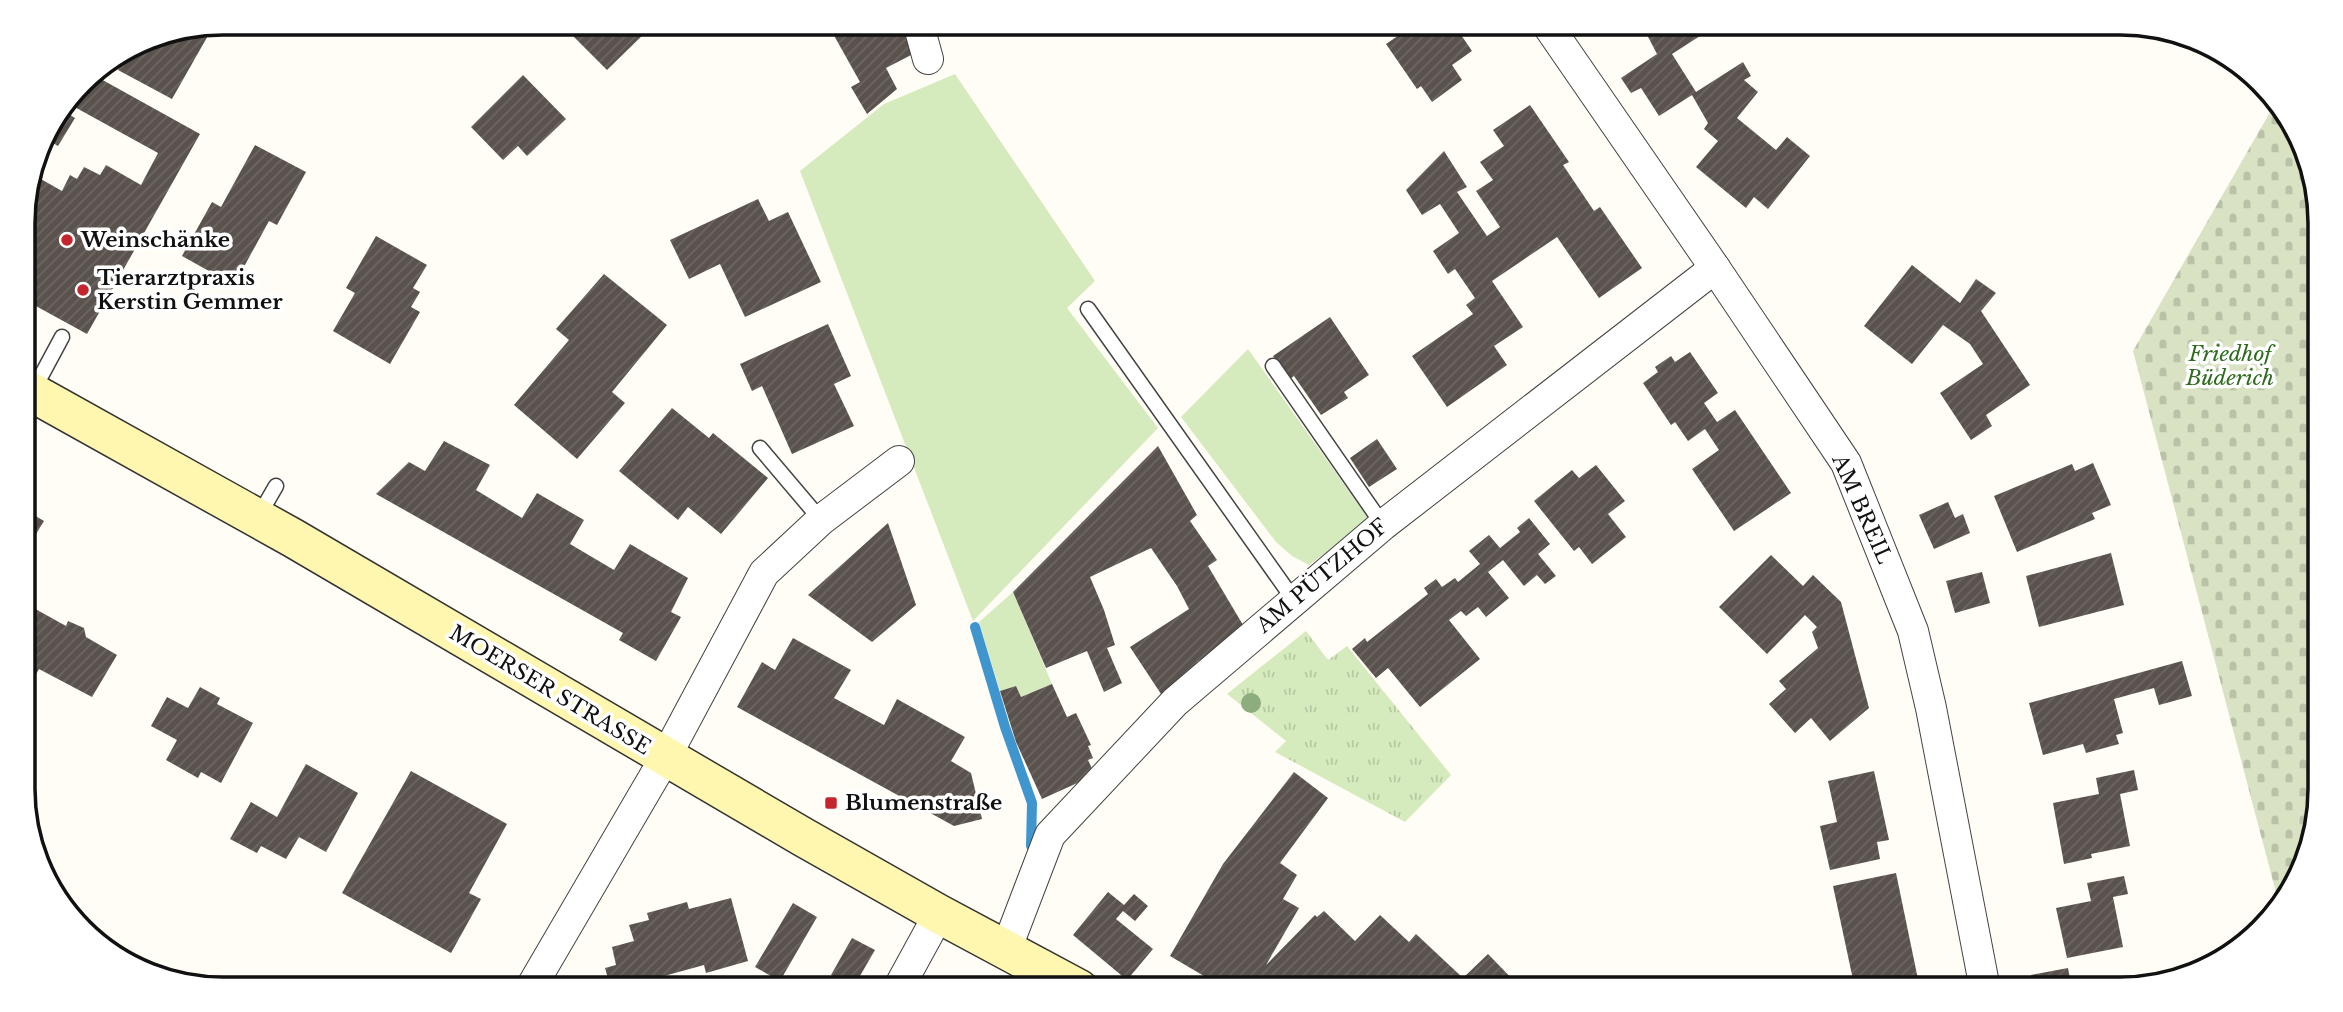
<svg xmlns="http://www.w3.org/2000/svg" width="2343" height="1012" font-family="'Libre Baskerville',serif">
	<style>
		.grass { fill: #d5ebbd }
		.cemetery { fill: url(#cemetery-stones) }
		.park { fill: url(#park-tufts) }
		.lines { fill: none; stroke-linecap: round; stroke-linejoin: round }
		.stream { stroke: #3f96cf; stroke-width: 10 }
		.building { fill: url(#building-hatch) }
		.lane-casing { stroke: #444; stroke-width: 17 }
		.street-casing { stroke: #444; stroke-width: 32 }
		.secondary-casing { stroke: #333; stroke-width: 41 }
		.lane { stroke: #fff; stroke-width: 14 }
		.street { stroke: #fff; stroke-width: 30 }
		.secondary { stroke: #fff6b0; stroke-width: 38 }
		.tree { fill: #8dad7f }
		.poi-dot { fill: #c4262e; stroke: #fff; stroke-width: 2.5 }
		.labels { text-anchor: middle; stroke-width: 7; stroke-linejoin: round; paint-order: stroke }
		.poi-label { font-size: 21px; font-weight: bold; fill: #111; stroke: #fff; text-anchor: start }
		.park-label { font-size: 21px; font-style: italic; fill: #2f6b1f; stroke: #fff }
		.street-label { font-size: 21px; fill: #111; stroke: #fff }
		.rim { fill: none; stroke: #111; stroke-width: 3.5 }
	</style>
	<defs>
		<pattern id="cemetery-stones" width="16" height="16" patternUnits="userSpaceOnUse" patternTransform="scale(1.75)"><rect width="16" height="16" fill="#d9e3c4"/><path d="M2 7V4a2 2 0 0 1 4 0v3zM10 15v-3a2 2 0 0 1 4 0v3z" fill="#b9c2a7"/></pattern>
		<pattern id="park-tufts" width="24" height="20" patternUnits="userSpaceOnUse" patternTransform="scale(1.75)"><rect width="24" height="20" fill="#d5ebbd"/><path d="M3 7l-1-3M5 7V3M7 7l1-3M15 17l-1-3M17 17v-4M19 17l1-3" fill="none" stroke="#b6c8a1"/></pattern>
		<pattern id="building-hatch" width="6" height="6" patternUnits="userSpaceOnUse" patternTransform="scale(1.75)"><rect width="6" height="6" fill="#5a524d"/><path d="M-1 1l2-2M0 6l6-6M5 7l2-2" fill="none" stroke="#6d6662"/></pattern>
	</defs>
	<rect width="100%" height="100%" fill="#fffdf5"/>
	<g class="grass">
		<polygon points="955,74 1095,281 1067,308 1158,428 973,621 800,171 884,104"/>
		<polygon points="1248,349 1370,521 1309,565 1292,556 1276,542 1181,417"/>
		<polygon points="1013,592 1052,684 1021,697 1016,686 1000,691 979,622"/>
	</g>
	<polygon class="cemetery" points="2277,100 2318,197 2320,789 2305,865 2278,900 2133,351"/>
	<polygon class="park" points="1306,631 1328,660 1347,646 1451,775 1405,822 1275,752 1286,741 1227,694"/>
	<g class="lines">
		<polyline class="stream" points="975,627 1005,727 1032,803 1031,846"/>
	</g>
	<g class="building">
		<polygon points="585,23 655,23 607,70 572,35"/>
		<polygon points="827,23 898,23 915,53 886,68 897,89 867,114 851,87 860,82"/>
		<polygon points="1417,23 1453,23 1472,51 1452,65 1462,80 1432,102 1421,86 1417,89 1386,44"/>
		<polygon points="1630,23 1711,23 1714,27 1672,54 1696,92 1743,62 1751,76 1744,80 1758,92 1737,118 1776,150 1787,137 1810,156 1768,209 1754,197 1746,208 1696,167 1718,141 1704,129 1708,123 1692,95 1659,116 1641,88 1631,93 1621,78 1657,54 1644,29 1639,35"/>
		<polygon points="214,25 172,99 118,70 132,47 147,38"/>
		<polygon points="90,73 200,134 87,334 23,299 23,210 26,201 39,178 62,191 70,175 77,179 84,167 100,175 106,165 141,185 158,153 71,105 67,113 75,118 58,146 43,137"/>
		<polygon points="523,75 566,119 527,156 518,146 503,160 471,127"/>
		<polygon points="1530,105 1569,162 1563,165 1594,211 1600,207 1642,268 1599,298 1557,237 1492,281 1523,327 1494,346 1507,365 1447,407 1412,356 1473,314 1466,305 1475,298 1455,269 1448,274 1433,251 1459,233 1440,204 1422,215 1406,190 1444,151 1467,187 1457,192 1487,236 1500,227 1476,191 1493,180 1480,162 1504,146 1493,130"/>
		<polygon points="255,145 306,172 277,225 269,221 234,285 182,256 212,202 221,207"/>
		<polygon points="758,199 769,221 788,212 821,282 745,317 720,264 689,279 670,240"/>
		<polygon points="376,236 427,265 413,288 420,292 411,307 420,312 390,364 333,331 355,293 346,288"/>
		<polygon points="1912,265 1960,303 1976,279 1996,293 1981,311 2030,385 1986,415 1992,426 1971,440 1940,393 1983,364 1970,344 1943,325 1912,364 1864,326"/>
		<polygon points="604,274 667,325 612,392 625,403 577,459 514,405 569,340 556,329"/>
		<polygon points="1330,317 1369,375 1344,392 1348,398 1321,415 1294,376 1289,380 1273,356"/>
		<polygon points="828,324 851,376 834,384 854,426 792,454 762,386 752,391 740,364"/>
		<polygon points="1690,352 1718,393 1704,403 1717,422 1735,410 1791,493 1734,531 1692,469 1719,450 1705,429 1688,441 1675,422 1671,425 1643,383 1658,372 1655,367 1671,356 1675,362"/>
		<polygon points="672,408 709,438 713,433 768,478 721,534 688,507 678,520 619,471"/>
		<polygon points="1377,439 1397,469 1369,487 1350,458"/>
		<polygon points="444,441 490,465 476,490 522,518 537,493 584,520 570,544 614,570 630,544 688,578 671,612 681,617 656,661 619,640 623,633 376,494 409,462 425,471"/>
		<polygon points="1158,446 1197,515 1190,521 1217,560 1208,566 1246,630 1197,662 1199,666 1163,697 1130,647 1189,609 1177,586 1151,548 1090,577 1104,610 1115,645 1107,648 1122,683 1104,692 1087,651 1046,668 1013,592"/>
		<polygon points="2093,463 2111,505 2092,513 2095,519 2017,552 1994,496 2072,464 2075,471"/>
		<polygon points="1596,465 1625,501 1608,514 1626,537 1592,564 1579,547 1574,551 1534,501 1572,470 1579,478"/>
		<polygon points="1948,502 1955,518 1963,514 1970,533 1934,549 1919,515"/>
		<polygon points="24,509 44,521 25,552 30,554 24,565"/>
		<polygon points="1529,518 1550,544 1538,554 1556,576 1545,584 1537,575 1524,586 1503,560 1488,572 1509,598 1486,617 1478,607 1466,616 1461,611 1449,620 1480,659 1420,707 1388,668 1376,678 1352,649 1365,638 1367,642 1428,594 1424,588 1436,579 1442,587 1455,578 1458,582 1480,564 1469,551 1489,535 1500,548 1520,532 1517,528"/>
		<polygon points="888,523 916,605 872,642 808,595"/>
		<polygon points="2111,553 2124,605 2039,627 2026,576"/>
		<polygon points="1771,555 1803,586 1813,575 1841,602 1869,708 1830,741 1811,718 1795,733 1769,704 1786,689 1779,681 1818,648 1812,632 1817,627 1805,615 1767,654 1719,607"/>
		<polygon points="1982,572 1990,603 1955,613 1946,581"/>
		<polygon points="30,606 66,626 68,621 84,628 86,637 117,655 92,697 39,669 24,696 24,617"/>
		<polygon points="793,638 851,670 834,698 884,725 897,699 965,737 951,761 971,773 982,819 954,826 737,707 762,662 775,670"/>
		<polygon points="2182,661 2192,696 2159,705 2154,688 2114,699 2123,733 2116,735 2119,744 2086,753 2083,744 2043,755 2029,703"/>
		<polygon points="1052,684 1067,717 1076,713 1091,745 1088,746 1093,758 1088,760 1095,775 1042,799 1016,742 1000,691 1016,686 1021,697"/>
		<polygon points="200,687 220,698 217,704 253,723 221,783 201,772 198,778 166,760 177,740 151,726 167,697 188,708"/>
		<polygon points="306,764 358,793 326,852 299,837 286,859 261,846 257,853 230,839 251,802 277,817"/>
		<polygon points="2134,770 2138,790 2120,794 2130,846 2091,854 2092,858 2064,864 2053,803 2099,794 2096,778"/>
		<polygon points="411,771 507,824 469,893 481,899 451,953 342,893"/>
		<polygon points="1874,771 1889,840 1877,842 1880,859 1830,870 1820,826 1837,822 1828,781"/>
		<polygon points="1294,772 1328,798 1280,863 1297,875 1283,899 1299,908 1266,965 1315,915 1317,917 1324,911 1355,941 1380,915 1409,942 1416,934 1463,978 1488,954 1522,989 1273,989 1260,976 1252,989 1226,989 1170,956 1223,864"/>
		<polygon points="1896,873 1920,989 1855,989 1833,886"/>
		<polygon points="2124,876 2128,894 2113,897 2123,947 2067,958 2056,908 2091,901 2087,883"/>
		<polygon points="1108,892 1124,905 1134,894 1148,906 1135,921 1123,911 1116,919 1153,949 1127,980 1073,935"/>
		<polygon points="731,898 748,961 706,973 704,965 664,976 668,989 611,989 605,968 616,965 612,947 634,941 629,925 649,920 647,913 687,902 689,909"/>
		<polygon points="793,903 817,917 780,981 755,967"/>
		<polygon points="852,938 875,950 853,988 831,975"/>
		<polygon points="2068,968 2072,989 2034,989 2031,975"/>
	</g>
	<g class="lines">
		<g class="lane-casing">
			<g id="lane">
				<polyline points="1088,309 1294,600"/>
				<polyline points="1273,366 1383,525"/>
				<polyline points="33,391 62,337"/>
				<polyline points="760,448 821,520"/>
				<polyline points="258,517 276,486"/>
			</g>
		</g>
		<g class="street-casing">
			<g id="street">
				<polyline points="918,23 928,59"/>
				<polyline points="1546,23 1715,268 1846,463 1913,631 1931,708 1985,989"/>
				<polyline points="1006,950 1050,835 1175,702 1383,525 1715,268"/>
				<polyline points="530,989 665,758 764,573 821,520 899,461"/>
				<polyline points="898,989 939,914"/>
			</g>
		</g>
		<g class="secondary-casing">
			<polyline id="secondary" points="24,388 293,538 803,837 939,914 1079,989"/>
		</g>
		<use href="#lane" class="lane"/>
		<use href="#street" class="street"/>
		<use href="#secondary" class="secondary"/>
	</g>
	<circle class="tree" cx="1251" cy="703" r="10"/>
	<g class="poi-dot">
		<circle cx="67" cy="240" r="7"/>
		<circle cx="83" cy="290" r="7"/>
		<rect x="824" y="796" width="14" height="14" rx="3.5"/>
	</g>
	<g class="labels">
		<g class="poi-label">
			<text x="81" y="247">Weinschänke</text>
			<text x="97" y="285">Tierarztpraxis<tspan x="97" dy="24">Kerstin Gemmer</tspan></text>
			<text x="845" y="810">Blumenstraße</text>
		</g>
		<g class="park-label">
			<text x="2230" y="361">Friedhof<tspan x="2230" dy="24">Büderich</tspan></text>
		</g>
		<g class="street-label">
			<text transform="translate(1862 509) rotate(66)" y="7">AM BREIL</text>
			<text transform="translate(1322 576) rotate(-40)" y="7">AM PÜTZHOF</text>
			<text transform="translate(550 690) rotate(31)" y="7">MOERSER STRASSE</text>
		</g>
	</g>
	<path d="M0 0H2343V1012H0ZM223 35H2120A188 188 0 0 1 2308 223V789A188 188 0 0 1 2120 977H223A188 188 0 0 1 35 789V223A188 188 0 0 1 223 35Z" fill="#fff" fill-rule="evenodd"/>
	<path class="rim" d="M223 35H2120A188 188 0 0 1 2308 223V789A188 188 0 0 1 2120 977H223A188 188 0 0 1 35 789V223A188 188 0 0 1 223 35Z"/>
</svg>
